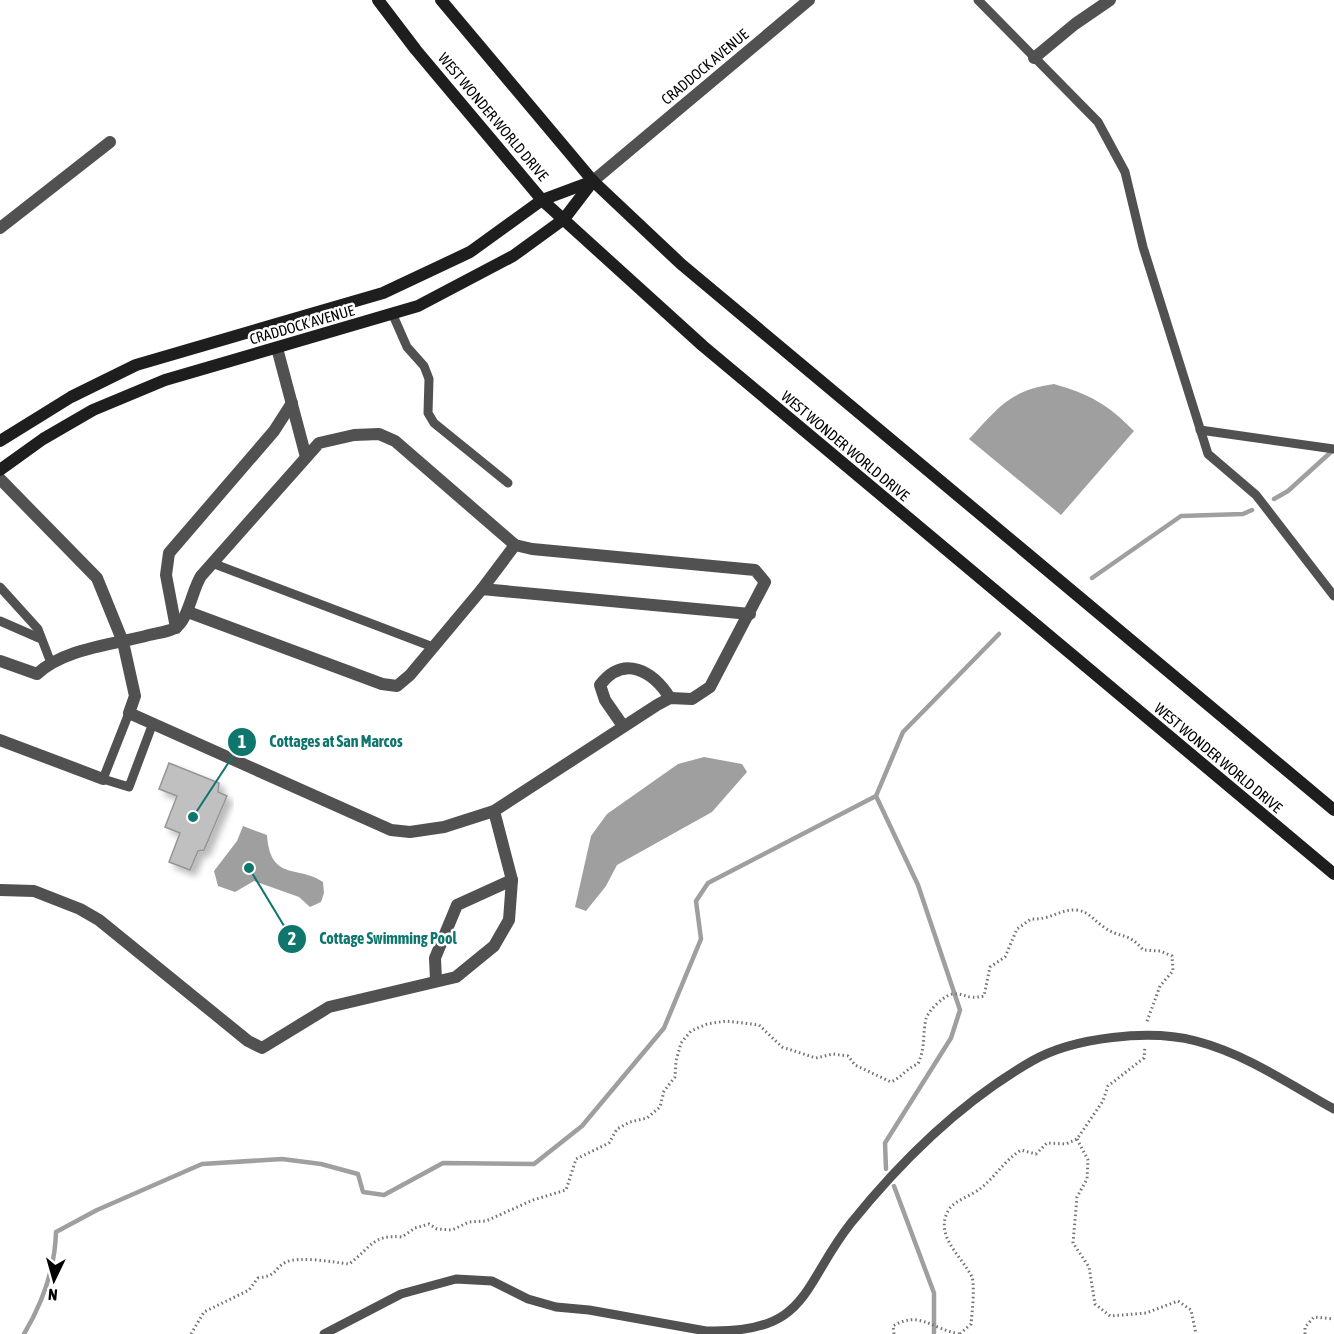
<svg xmlns="http://www.w3.org/2000/svg" width="1334" height="1334" font-family="'Asap Condensed',sans-serif">
	<style>
		.water { fill: #9f9f9f }
		.lines { fill: none; stroke-linecap: round; stroke-linejoin: round }
		.stream { stroke: #9f9f9f; stroke-width: 4.5 }
		.building { fill: #c0c0c0; stroke: #959595; stroke-width: 1.5; filter: url(#shadow) }
		.path { stroke: #737373; stroke-width: 3; stroke-dasharray: 1.5 3; stroke-linecap: butt }
		.lane { stroke: #515151; stroke-width: 9 }
		.street { stroke: #515151; stroke-width: 12 }
		.secondary { stroke: #1e1e1e; stroke-width: 12 }
		.labels { text-anchor: middle; stroke-width: 5; stroke-linejoin: round; paint-order: stroke }
		.street-label { font-size: 15px; fill: #000; stroke: #fff }
		.leader { fill: none; stroke: #0f766e; stroke-width: 2 }
		.callout-dot { fill: #0f766e; stroke: #fff; stroke-width: 2 }
		.mark-label { font-size: 18px; text-anchor: middle; font-weight: bold; fill: #fff }
		.callout-label { font-size: 16px; text-anchor: middle; font-weight: bold; fill: #0f766e; stroke: #fff; stroke-width: 5; stroke-linejoin: round; paint-order: stroke }
	</style>
	<defs>
		<filter id="shadow"><feDropShadow dx="5.5" dy="5.5" stdDeviation="3" flood-color="#0004"/></filter>
	</defs>
	<rect width="100%" height="100%" fill="#fff"/>
	<g class="water">
		<path d="M1054,384C1089,394 1108,404 1134,431L1061,515L969,439C998,408 1010,390 1054,384Z"/>
		<polygon points="704,757 742,764 747,772 712,812 617,865 606,886 586,911 575,907 591,836 607,814 678,764"/>
		<path d="M243,826L267,835C270,882 299,865 323,882L324,893L321,902L310,907L299,897L254,881L235,892L218,886L214,871L237,841Z"/>
	</g>
	<g class="lines">
		<g class="stream">
			<polyline points="1274,499 1288,491 1331,452"/>
			<polyline points="1092,578 1181,516 1243,514 1252,510"/>
			<polyline points="876,796 918,885 960,1010 951,1038 885,1143 886,1169"/>
			<polyline points="894,1186 934,1293 934,1334"/>
			<path d="M24,1334C43,1302 55,1269 56,1232L97,1210L202,1164L282,1159L321,1164L358,1174L363,1192L384,1195L443,1163L534,1164L582,1126L664,1028L701,939L696,901L708,883L876,796L903,732L999,634"/>
		</g>
	</g>
	<polygon class="building" points="169,763 219,783 218,792 227,796 204,850 198,851 190,870 169,862 180,833 165,827 177,796 159,789"/>
	<g class="lines">
		<g class="path">
			<polyline points="1077,1139 1088,1160 1087,1179 1077,1197 1073,1243 1089,1267 1095,1304 1110,1316 1146,1313 1178,1301 1191,1310 1196,1334"/>
			<path d="M191,1334L204,1312L249,1290L258,1278C279,1275 273,1269 286,1262C300,1256 333,1262 349,1264C371,1248 372,1234 402,1237L415,1228L429,1224L437,1229L452,1230L469,1222L486,1221L533,1200L566,1190L576,1159L609,1143L617,1129L630,1122L647,1118L660,1107L664,1091L675,1077L676,1061L681,1043L691,1031L707,1024L726,1021L759,1025L782,1047L816,1058L833,1054L848,1056L855,1065L891,1082C902,1077 907,1068 918,1064C926,1045 922,1037 926,1019C928,1011 944,995 953,994C965,993 966,1000 984,996L990,967L1005,957L1017,929L1031,919C1051,920 1060,909 1076,910C1089,911 1094,921 1104,927C1119,939 1128,931 1143,950L1160,951L1172,956L1173,971L1160,986L1146,1024"/>
			<path d="M894,1334L893,1326C920,1310 931,1329 960,1334"/>
			<path d="M960,1334L971,1324C972,1314 975,1285 972,1277C961,1255 932,1234 950,1208C956,1200 973,1195 981,1188C996,1176 1004,1161 1021,1150L1036,1154L1047,1143L1066,1144L1077,1139L1103,1101L1108,1086L1144,1058L1145,1046"/>
			<polyline points="1305,1334 1305,1327 1314,1317 1334,1319"/>
		</g>
		<g class="lane">
			<polyline points="978,0 1098,122 1125,172 1143,247 1208,454 1256,495 1334,596"/>
			<polyline points="392,313 407,347 424,366 429,379 428,413 434,423 508,483"/>
			<polyline points="1200,430 1334,449"/>
			<polyline points="212,563 433,647"/>
			<polyline points="0,587 38,629 51,663"/>
			<polyline points="0,621 39,638"/>
			<polyline points="129,713 103,779 129,787 153,723"/>
			<path d="M324,1334L401,1294L456,1279L492,1281L528,1299L556,1307L589,1310L706,1331C810,1334 801,1286 851,1223C901,1161 962,1101 1032,1061C1074,1037 1150,1029 1196,1041C1246,1054 1289,1084 1334,1109"/>
		</g>
		<g class="street">
			<polyline points="1034,58 1075,24 1110,0"/>
			<polyline points="593,181 809,0"/>
			<polyline points="0,228 110,142"/>
			<polyline points="277,348 306,457"/>
			<path d="M0,479L97,578L123,642L135,696L129,713L391,830L410,832L444,827L494,811L657,705L670,698L692,699L710,687L765,582L755,570L532,549L515,545L395,441L379,434L354,435L319,443L201,576C192,590 188,621 175,628C168,632 157,633 149,635C113,645 65,648 37,674L0,661"/>
			<polyline points="482,589 515,545"/>
			<polyline points="188,612 382,684 397,686 410,675 482,589 750,614"/>
			<polyline points="176,628 166,575 169,553 274,431 292,403"/>
			<path d="M623,726L605,700L600,685C624,654 653,671 670,698"/>
			<polyline points="0,740 103,779"/>
			<polyline points="0,890 34,891 80,909 99,920 248,1041 262,1048 329,1007 456,977 494,946 509,920 512,880 494,811"/>
			<polyline points="436,980 435,958 457,905 512,880"/>
		</g>
		<g class="secondary">
			<polyline points="378,0 416,50 542,200 703,346 1334,874"/>
			<polyline points="441,0 593,181 681,264 1334,810"/>
			<polyline points="0,441 71,397 136,365 383,293 470,252 542,200 593,181"/>
			<polyline points="0,470 43,439 93,410 165,380 418,306 513,256 564,219 593,181"/>
		</g>
	</g>
	<g class="labels">
		<g class="street-label">
			<text transform="translate(705 67) rotate(-40)" y="5">CRADDOCK AVENUE</text>
			<text transform="translate(493 117) rotate(50)" y="5">WEST WONDER WORLD DRIVE</text>
			<text transform="translate(302 325) rotate(-16)" y="5">CRADDOCK AVENUE</text>
			<text transform="translate(845 446) rotate(40)" y="5">WEST WONDER WORLD DRIVE</text>
			<text transform="translate(1218 758) rotate(40)" y="5">WEST WONDER WORLD DRIVE</text>
		</g>
	</g>
	<path class="leader" d="M193 817L242 742M249 868L292 939"/>
	<g class="callout-dot">
		<circle cx="193" cy="817" r="6"/>
		<circle cx="249" cy="868" r="6"/>
		<circle cx="242" cy="742" r="15"/>
		<circle cx="292" cy="939" r="15"/>
	</g>
	<g class="mark-label">
		<text x="242" y="748">1</text>
		<text x="292" y="945">2</text>
	</g>
	<g class="callout-label">
		<text x="336" y="747">Cottages at San Marcos</text>
		<text x="388" y="944">Cottage Swimming Pool</text>
	</g>
	<g transform="translate(54 1280) rotate(185)" stroke="#ffffff" stroke-width="4.5" paint-order="stroke">
	<path d="M0-4.5L10 22L0 15L-10 22Z" fill="#000000"/>
	<text y="-9" font-size="16" font-weight="bold" text-anchor="middle" fill="#000000">N</text>
	</g>
</svg>
